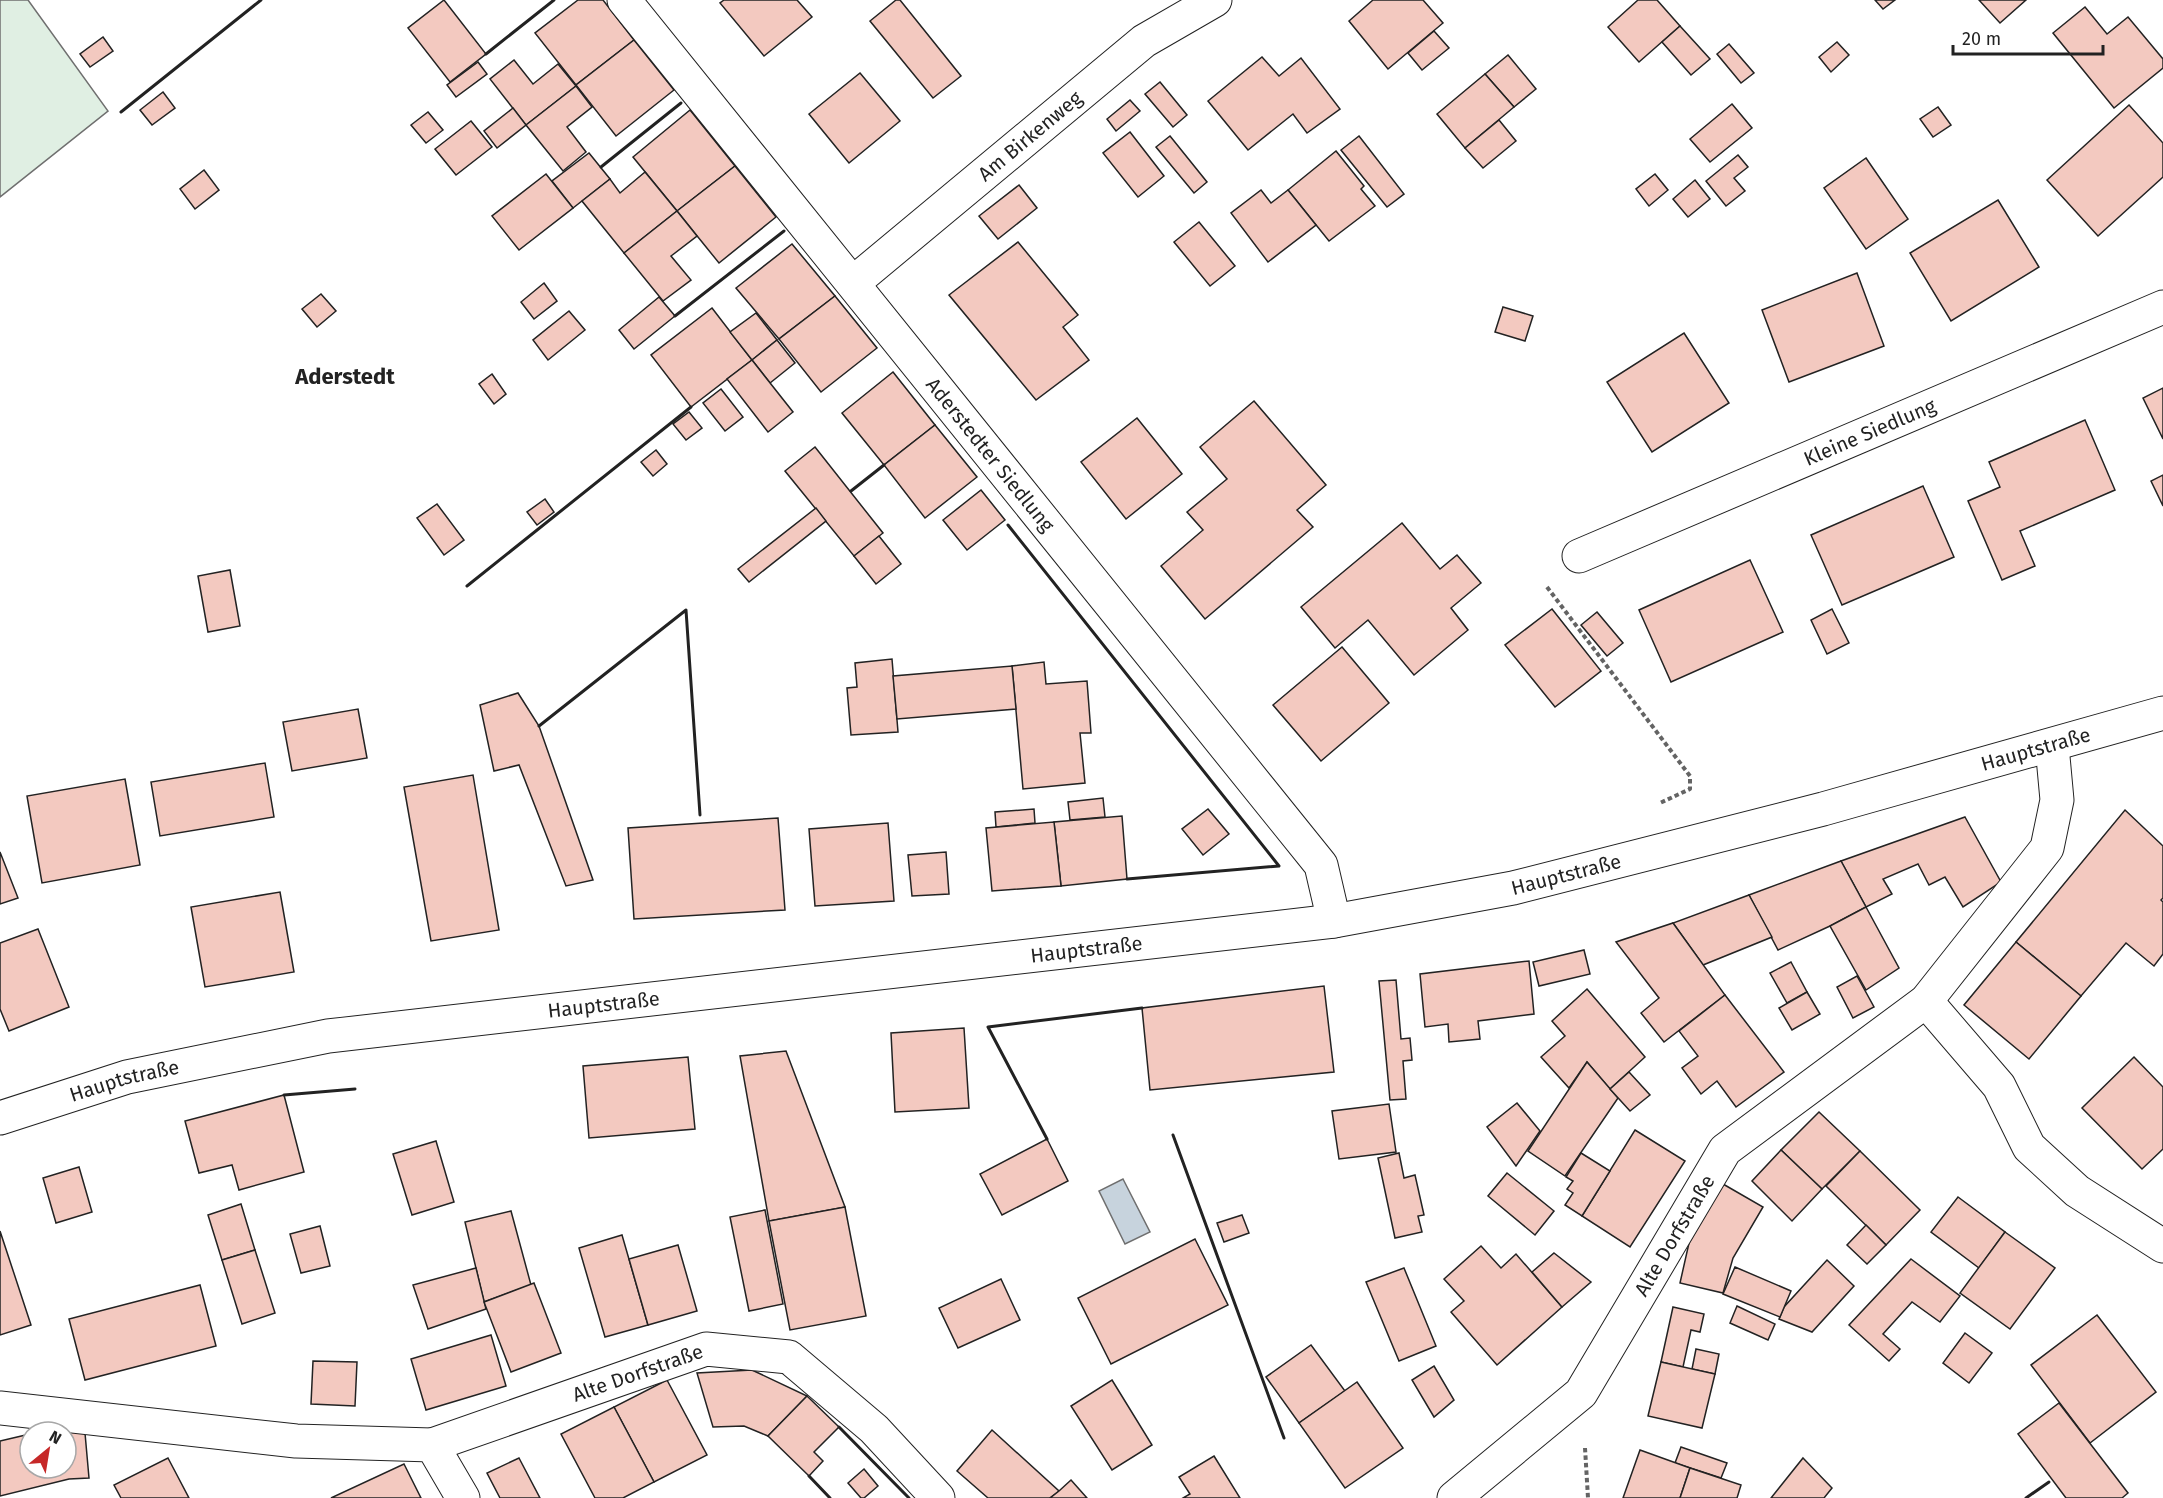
<svg xmlns="http://www.w3.org/2000/svg" width="2163" height="1498" font-family="'Fira Sans',sans-serif">
	<style>
		.green { fill: #e0efe3; stroke: #6f6f6f; stroke-width: 1.5 }
		.water { fill: #c7d3dd; stroke: #6f6f6f; stroke-width: 1.5 }
		.building { fill: #f3c9c0; stroke: #222; stroke-width: 1.5 }
		.lines { fill: none; stroke-linecap: round; stroke-linejoin: round }
		.minor-casing { stroke: #222; stroke-width: 35 }
		.major-casing { stroke: #222; stroke-width: 35 }
		.path { stroke: #646464; stroke-width: 4; stroke-dasharray: 4.5 3; stroke-linecap: butt }
		.minor { stroke: #fff; stroke-width: 33 }
		.major { stroke: #fff; stroke-width: 33 }
		.wall { stroke: #222; stroke-width: 3 }
		.labels { text-anchor: middle; stroke-width: 4.5; stroke-linejoin: round; paint-order: stroke }
		.street-label { font-size: 20px; fill: #222; stroke: #fff }
		.quarter-label { font-size: 22px; font-weight: bold; fill: #222; stroke: #fff }
	</style>
	<rect width="100%" height="100%" fill="#fff"/>
	<polygon class="green" points="0,0 28,0 108,111 0,197"/>
	<polygon class="water" points="1123,1179 1150,1232 1125,1244 1099,1191"/>
	<g class="building">
		<polygon points="444,0 486,54 450,82 408,28"/>
		<polygon points="578,0 603,0 634,40 576,85 535,33"/>
		<polygon points="724,0 797,0 812,17 764,56 720,3"/>
		<polygon points="896,0 900,0 961,76 933,98 870,21"/>
		<polygon points="1373,0 1423,0 1443,23 1388,69 1349,21"/>
		<polygon points="1638,0 1657,0 1680,26 1639,62 1608,27"/>
		<polygon points="1875,0 1895,0 1883,9"/>
		<polygon points="1979,0 2026,0 2000,23"/>
		<polygon points="2085,7 2107,34 2128,17 2163,59 2163,68 2114,108 2053,33"/>
		<polygon points="1680,26 1710,59 1691,75 1662,42"/>
		<polygon points="1434,31 1449,48 1422,70 1408,53"/>
		<polygon points="103,37 113,51 90,67 80,54"/>
		<polygon points="634,40 674,90 616,136 576,85"/>
		<polygon points="1837,42 1849,55 1831,72 1819,57"/>
		<polygon points="1729,44 1754,73 1741,83 1717,54"/>
		<polygon points="1508,55 1536,89 1514,107 1485,74"/>
		<polygon points="1262,57 1279,76 1301,58 1340,109 1307,133 1293,114 1248,150 1208,101"/>
		<polygon points="514,60 533,84 558,64 576,86 526,125 490,79"/>
		<polygon points="478,62 487,74 456,97 447,85"/>
		<polygon points="860,73 900,121 849,163 809,114"/>
		<polygon points="1485,74 1514,107 1465,148 1437,114"/>
		<polygon points="1160,82 1187,115 1173,127 1145,94"/>
		<polygon points="576,86 592,107 567,127 586,152 563,171 526,125"/>
		<polygon points="163,92 175,108 152,125 140,110"/>
		<polygon points="1130,100 1140,111 1116,131 1107,119"/>
		<polygon points="1732,104 1752,128 1710,162 1690,139"/>
		<polygon points="2129,105 2163,143 2163,177 2098,236 2047,180"/>
		<polygon points="1938,107 1951,125 1933,137 1920,119"/>
		<polygon points="513,108 526,125 497,148 484,131"/>
		<polygon points="690,110 735,166 677,211 633,157"/>
		<polygon points="428,112 443,130 426,143 411,125"/>
		<polygon points="1499,120 1516,141 1483,168 1465,148"/>
		<polygon points="471,121 492,147 456,175 435,149"/>
		<polygon points="1130,132 1164,176 1138,197 1103,153"/>
		<polygon points="1170,136 1207,182 1194,193 1156,147"/>
		<polygon points="1359,136 1404,194 1387,207 1341,150"/>
		<polygon points="1336,151 1364,186 1361,189 1375,206 1329,241 1288,190"/>
		<polygon points="589,153 610,179 573,208 552,181"/>
		<polygon points="1738,155 1748,167 1734,178 1745,191 1726,206 1706,181"/>
		<polygon points="1866,158 1908,219 1866,249 1824,188"/>
		<polygon points="735,166 776,217 719,263 677,211"/>
		<polygon points="204,170 219,190 195,209 180,189"/>
		<polygon points="645,172 677,211 624,253 582,201 610,179 620,193"/>
		<polygon points="546,174 573,208 519,250 492,216"/>
		<polygon points="1655,174 1668,190 1649,206 1636,189"/>
		<polygon points="1695,180 1710,199 1688,217 1673,199"/>
		<polygon points="1019,185 1037,208 998,239 979,216"/>
		<polygon points="1261,190 1271,203 1288,190 1316,225 1268,262 1231,213"/>
		<polygon points="1998,200 2039,267 1951,321 1910,253"/>
		<polygon points="677,211 697,236 671,256 691,280 663,301 624,253"/>
		<polygon points="1199,222 1235,266 1210,286 1174,242"/>
		<polygon points="1018,242 1078,315 1063,327 1089,360 1036,400 949,295"/>
		<polygon points="792,244 835,296 779,339 736,288"/>
		<polygon points="1857,273 1884,346 1789,382 1762,310"/>
		<polygon points="544,283 557,301 534,319 521,302"/>
		<polygon points="321,294 336,311 317,327 302,309"/>
		<polygon points="835,296 877,348 821,392 779,339"/>
		<polygon points="659,297 675,316 634,349 619,330"/>
		<polygon points="1503,307 1533,316 1525,341 1495,332"/>
		<polygon points="712,308 752,360 691,407 651,355"/>
		<polygon points="569,311 585,330 548,360 533,340"/>
		<polygon points="756,313 777,340 752,360 730,332"/>
		<polygon points="1684,333 1729,403 1652,452 1607,382"/>
		<polygon points="777,340 795,363 770,383 752,360"/>
		<polygon points="752,360 793,412 768,432 727,379"/>
		<polygon points="893,372 935,425 884,465 842,413"/>
		<polygon points="492,374 506,394 494,404 479,384"/>
		<polygon points="2163,388 2163,439 2143,398"/>
		<polygon points="721,389 743,417 725,431 703,403"/>
		<polygon points="1254,401 1326,485 1297,510 1313,527 1205,619 1161,566 1203,530 1187,512 1227,479 1200,447"/>
		<polygon points="689,412 702,428 686,440 673,424"/>
		<polygon points="1137,418 1182,474 1126,519 1081,462"/>
		<polygon points="2085,420 2115,490 2020,531 2035,566 2002,580 1968,501 2000,487 1989,462"/>
		<polygon points="935,425 977,477 925,518 884,465"/>
		<polygon points="815,447 883,533 854,556 785,471"/>
		<polygon points="656,450 667,464 653,476 641,462"/>
		<polygon points="2163,475 2163,506 2151,481"/>
		<polygon points="1923,486 1954,557 1842,605 1811,535"/>
		<polygon points="981,490 1005,520 967,550 943,520"/>
		<polygon points="545,499 554,512 537,525 527,512"/>
		<polygon points="437,504 464,540 444,555 417,518"/>
		<polygon points="816,508 826,521 749,582 738,569"/>
		<polygon points="1402,523 1440,569 1457,555 1481,583 1451,608 1468,630 1414,675 1368,620 1335,648 1301,607"/>
		<polygon points="879,536 901,564 876,584 854,556"/>
		<polygon points="1750,560 1783,632 1671,682 1639,610"/>
		<polygon points="230,570 240,626 208,632 198,576"/>
		<polygon points="1552,609 1601,671 1555,707 1505,645"/>
		<polygon points="1832,609 1849,643 1827,654 1811,620"/>
		<polygon points="1597,612 1623,643 1607,656 1581,625"/>
		<polygon points="1342,647 1389,703 1321,761 1273,705"/>
		<polygon points="892,659 898,732 851,735 847,688 857,687 855,663"/>
		<polygon points="1044,662 1046,684 1087,681 1091,733 1080,733 1085,783 1023,789 1012,666"/>
		<polygon points="1012,666 1016,709 897,719 893,676"/>
		<polygon points="518,693 539,726 593,880 566,886 519,765 494,771 480,705"/>
		<polygon points="358,709 367,758 292,771 283,722"/>
		<polygon points="265,763 274,817 160,836 151,782"/>
		<polygon points="473,775 499,930 431,941 404,787"/>
		<polygon points="125,779 140,865 42,883 27,796"/>
		<polygon points="1103,798 1105,817 1070,820 1068,802"/>
		<polygon points="1034,809 1035,823 996,827 995,812"/>
		<polygon points="1208,809 1229,834 1203,855 1182,829"/>
		<polygon points="2125,810 2163,846 2163,898 2161,900 2163,902 2163,954 2154,966 2126,943 2081,996 2016,942"/>
		<polygon points="1122,816 1127,879 1061,886 1054,822"/>
		<polygon points="1965,817 2001,882 1963,907 1945,877 1929,885 1918,864 1883,879 1892,894 1866,907 1841,861"/>
		<polygon points="778,818 785,910 634,919 628,828"/>
		<polygon points="1054,822 1061,886 992,891 986,828"/>
		<polygon points="888,823 894,901 815,906 809,829"/>
		<polygon points="0,852 18,898 0,904"/>
		<polygon points="946,852 949,894 912,896 908,855"/>
		<polygon points="1841,861 1866,907 1830,926 1778,950 1749,895"/>
		<polygon points="280,892 294,972 205,987 191,907"/>
		<polygon points="1749,895 1772,937 1703,965 1673,923"/>
		<polygon points="1866,907 1899,968 1866,990 1830,926"/>
		<polygon points="1673,923 1725,995 1664,1042 1641,1013 1659,998 1616,942"/>
		<polygon points="38,929 69,1007 9,1031 0,1009 0,943"/>
		<polygon points="2016,942 2081,996 2029,1059 1964,1005"/>
		<polygon points="1584,950 1590,974 1539,986 1533,962"/>
		<polygon points="1529,961 1534,1014 1478,1021 1480,1039 1449,1042 1448,1024 1425,1027 1420,974"/>
		<polygon points="1791,962 1807,992 1787,1003 1770,973"/>
		<polygon points="1857,976 1874,1007 1853,1018 1837,987"/>
		<polygon points="1396,980 1401,1039 1410,1038 1412,1060 1403,1061 1406,1099 1390,1100 1379,981"/>
		<polygon points="1324,986 1334,1072 1150,1090 1142,1008"/>
		<polygon points="1587,989 1645,1057 1610,1089 1587,1062 1569,1088 1541,1057 1565,1036 1552,1021"/>
		<polygon points="1807,992 1820,1014 1792,1030 1779,1008"/>
		<polygon points="1725,995 1784,1072 1736,1107 1717,1081 1701,1094 1682,1068 1698,1056 1679,1031"/>
		<polygon points="964,1028 969,1108 895,1112 891,1033"/>
		<polygon points="786,1051 845,1207 769,1221 740,1056"/>
		<polygon points="688,1057 695,1129 589,1138 583,1066"/>
		<polygon points="2134,1057 2163,1087 2163,1149 2142,1169 2082,1108"/>
		<polygon points="1587,1062 1618,1098 1565,1176 1528,1151"/>
		<polygon points="1629,1072 1650,1095 1630,1111 1610,1089"/>
		<polygon points="284,1095 304,1172 239,1190 232,1165 199,1173 185,1121"/>
		<polygon points="1517,1103 1540,1131 1516,1166 1487,1127"/>
		<polygon points="1389,1104 1396,1152 1339,1159 1332,1111"/>
		<polygon points="1819,1112 1860,1151 1822,1189 1781,1150"/>
		<polygon points="1635,1130 1685,1161 1630,1247 1582,1216"/>
		<polygon points="1047,1139 1068,1181 1002,1215 980,1174"/>
		<polygon points="436,1141 454,1202 412,1215 393,1154"/>
		<polygon points="1781,1150 1822,1189 1792,1221 1752,1181"/>
		<polygon points="1860,1151 1920,1210 1886,1245 1826,1186"/>
		<polygon points="1399,1153 1404,1178 1415,1175 1424,1215 1418,1216 1422,1232 1395,1238 1378,1158"/>
		<polygon points="1581,1153 1610,1171 1582,1216 1565,1205 1573,1193 1567,1189 1573,1181 1566,1177"/>
		<polygon points="79,1167 92,1212 56,1223 43,1178"/>
		<polygon points="1507,1173 1554,1211 1535,1235 1488,1196"/>
		<polygon points="1723,1184 1763,1207 1733,1258 1723,1293 1680,1283 1689,1243"/>
		<polygon points="1958,1197 2005,1232 1979,1268 1931,1232"/>
		<polygon points="241,1204 255,1250 222,1260 208,1215"/>
		<polygon points="845,1207 866,1316 790,1330 769,1221"/>
		<polygon points="765,1210 783,1304 749,1311 730,1217"/>
		<polygon points="511,1211 531,1285 484,1302 465,1222"/>
		<polygon points="1242,1215 1249,1233 1224,1242 1217,1223"/>
		<polygon points="1866,1225 1886,1245 1867,1264 1847,1245"/>
		<polygon points="320,1226 330,1266 301,1273 290,1234"/>
		<polygon points="0,1231 31,1325 0,1335"/>
		<polygon points="2005,1232 2055,1268 2010,1329 1960,1293"/>
		<polygon points="622,1235 648,1325 605,1337 579,1248"/>
		<polygon points="1195,1239 1228,1305 1111,1364 1078,1298"/>
		<polygon points="678,1245 697,1311 648,1325 629,1259"/>
		<polygon points="1481,1246 1501,1268 1516,1254 1562,1307 1497,1365 1451,1312 1464,1301 1444,1279"/>
		<polygon points="255,1250 275,1313 242,1324 222,1260"/>
		<polygon points="1554,1253 1591,1282 1562,1307 1532,1272"/>
		<polygon points="1911,1259 1960,1296 1940,1322 1912,1302 1883,1334 1900,1349 1889,1361 1849,1325"/>
		<polygon points="1827,1260 1854,1286 1812,1332 1779,1319 1784,1307"/>
		<polygon points="1735,1267 1791,1291 1780,1317 1723,1294"/>
		<polygon points="476,1268 486,1309 428,1329 413,1285"/>
		<polygon points="1404,1268 1436,1346 1399,1361 1366,1282"/>
		<polygon points="1001,1279 1020,1320 958,1348 939,1308"/>
		<polygon points="534,1283 561,1353 511,1372 484,1302"/>
		<polygon points="200,1285 216,1346 85,1380 69,1319"/>
		<polygon points="1737,1306 1775,1324 1768,1340 1730,1323"/>
		<polygon points="1673,1307 1704,1314 1700,1332 1691,1330 1683,1367 1661,1362"/>
		<polygon points="2097,1315 2156,1392 2090,1443 2031,1365"/>
		<polygon points="1965,1333 1992,1353 1969,1383 1943,1363"/>
		<polygon points="491,1335 506,1386 426,1410 411,1359"/>
		<polygon points="1311,1345 1345,1391 1299,1423 1266,1377"/>
		<polygon points="1696,1349 1719,1354 1715,1374 1692,1369"/>
		<polygon points="313,1361 357,1362 355,1406 311,1404"/>
		<polygon points="1661,1362 1715,1374 1702,1428 1648,1416"/>
		<polygon points="1434,1366 1454,1400 1434,1417 1412,1380"/>
		<polygon points="752,1370 807,1396 768,1436 744,1426 713,1427 697,1373"/>
		<polygon points="667,1380 707,1455 654,1482 614,1407"/>
		<polygon points="1112,1380 1152,1445 1112,1470 1071,1406"/>
		<polygon points="1357,1382 1403,1448 1345,1488 1299,1423"/>
		<polygon points="807,1396 839,1427 814,1452 823,1461 809,1476 768,1436"/>
		<polygon points="2059,1403 2128,1493 2122,1498 2066,1498 2018,1434"/>
		<polygon points="614,1407 654,1482 623,1498 595,1498 561,1434"/>
		<polygon points="56,1427 85,1433 89,1478 69,1479 0,1496 0,1441 30,1434 30,1468 66,1468 66,1432 36,1432"/>
		<polygon points="992,1430 1059,1491 1050,1498 988,1498 957,1471"/>
		<polygon points="1681,1447 1727,1463 1721,1478 1675,1463"/>
		<polygon points="1640,1450 1690,1468 1680,1498 1623,1498"/>
		<polygon points="1214,1456 1240,1498 1183,1498 1190,1494 1179,1477"/>
		<polygon points="168,1458 189,1498 121,1498 114,1485"/>
		<polygon points="519,1458 540,1498 500,1498 487,1473"/>
		<polygon points="1803,1458 1832,1488 1824,1498 1771,1498"/>
		<polygon points="404,1464 421,1498 331,1498"/>
		<polygon points="1690,1468 1741,1485 1737,1498 1680,1498"/>
		<polygon points="864,1469 878,1486 864,1498 861,1498 848,1483"/>
		<polygon points="1071,1480 1087,1498 1050,1498 1059,1491"/>
	</g>
	<g class="lines">
		<g class="minor-casing">
			<g id="minor">
				<path id="s1" d="M624,0L1321,865L1334,921"/>
				<path id="s2" d="M853,283L1144,41L1215,0"/>
				<path id="s3" d="M1579,556L2163,307"/>
				<polyline points="1926,1001 1999,1086 2029,1147 2077,1191 2163,1246"/>
				<polyline points="0,1408 296,1441 432,1445 463,1498"/>
				<path id="s4" d="M432,1445L706,1349L789,1357L874,1429L938,1498"/>
				<path id="s5" d="M1454,1498L1581,1393L1725,1150L1926,1001L2047,848L2057,800L2052,746"/>
			</g>
		</g>
		<g class="major-casing">
			<g id="major">
				<path id="s6" d="M0,1118L127,1077L328,1036L1334,921L1513,888L1823,809L2163,713"/>
			</g>
		</g>
		<g class="path">
			<polyline points="1547,587 1690,776 1690,789 1660,803"/>
			<polyline points="1585,1448 1588,1498"/>
		</g>
		<use href="#minor" class="minor"/>
		<use href="#major" class="major"/>
		<g class="wall">
			<polyline points="486,54 554,0"/>
			<polyline points="121,112 261,0"/>
			<polyline points="601,167 681,103"/>
			<polyline points="675,316 784,231"/>
			<polyline points="851,491 884,465"/>
			<polyline points="1008,525 1279,866 1127,879"/>
			<polyline points="467,586 691,407"/>
			<polyline points="539,726 686,610 700,815"/>
			<polyline points="284,1095 355,1089"/>
			<polyline points="1173,1135 1284,1438"/>
			<polyline points="1047,1139 988,1027 1142,1008"/>
			<polyline points="839,1427 909,1498"/>
			<polyline points="809,1476 830,1498"/>
			<polyline points="2026,1498 2049,1482"/>
		</g>
	</g>
	<g class="labels">
		<g class="street-label">
			<text dy="7" stroke="none"><textPath href="#s2" startOffset="230">Am Birkenweg</textPath></text>
			<text dy="7" stroke="none"><textPath href="#s3" startOffset="316">Kleine Siedlung</textPath></text>
			<text dy="7" stroke="none"><textPath href="#s1" startOffset="584">Aderstedter Siedlung</textPath></text>
			<text dy="7" stroke="none"><textPath href="#s6" startOffset="2074">Hauptstraße</textPath></text>
			<text dy="7" stroke="none"><textPath href="#s6" startOffset="1588">Hauptstraße</textPath></text>
			<text dy="7" stroke="none"><textPath href="#s6" startOffset="1102">Hauptstraße</textPath></text>
			<text dy="7" stroke="none"><textPath href="#s6" startOffset="616">Hauptstraße</textPath></text>
			<text dy="7" stroke="none"><textPath href="#s6" startOffset="130">Hauptstraße</textPath></text>
			<text dy="7" stroke="none"><textPath href="#s5" startOffset="348">Alte Dorfstraße</textPath></text>
			<text dy="7" stroke="none"><textPath href="#s4" startOffset="218">Alte Dorfstraße</textPath></text>
		</g>
		<g class="quarter-label">
			<text x="345" y="384">Aderstedt</text>
		</g>
	</g>
	<g transform="translate(48 1450) rotate(30)"><circle r="28" fill="#ffffff" stroke="#a7a7a7" stroke-width="1.5"/>
	<path d="M0-4.5L10 22L0 15L-10 22Z" fill="#c62828"/>
	<text y="-9" font-size="16" font-weight="bold" text-anchor="middle" fill="#222222">N</text>
	</g>
	<path d="M1953 45v9h150v-9" fill="none" stroke="#222222" stroke-width="3"/>
	<text x="1962" y="45" font-size="18" fill="#222222" stroke="#ffffff" stroke-width="4.5" paint-order="stroke">20 m</text>
</svg>
